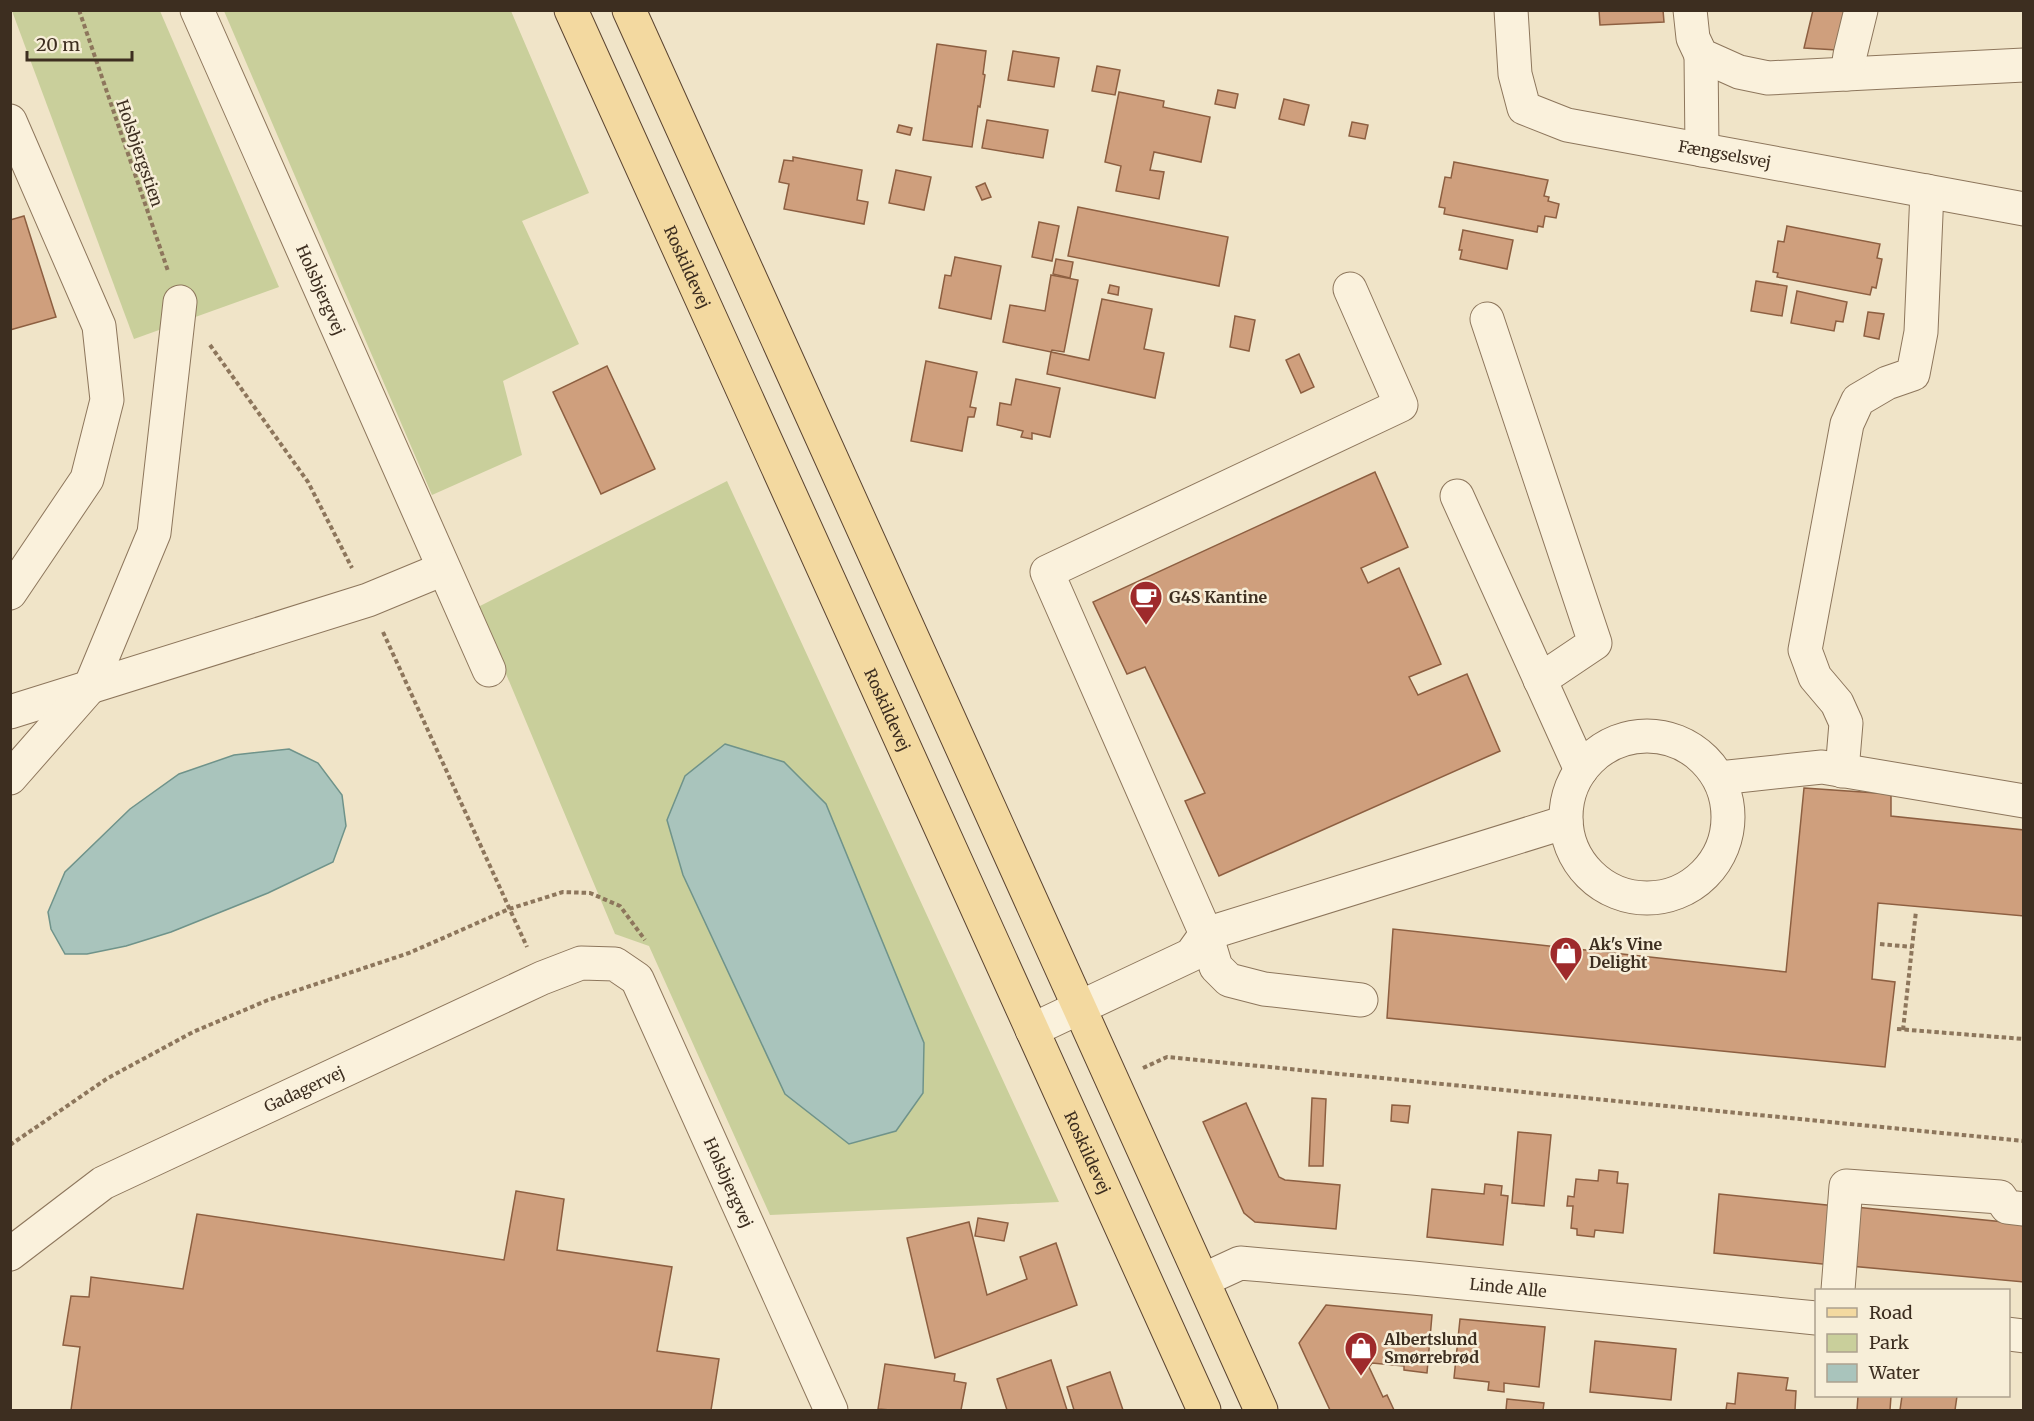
<svg xmlns="http://www.w3.org/2000/svg" width="2034" height="1421" font-family="Merriweather,serif">
	<style>
		.green { fill: #c9cf9b }
		.water { fill: #a9c4bc; stroke: #6f938a; stroke-width: 1.5 }
		.building { fill: #cf9f7d; stroke: #8d5f41; stroke-width: 1.5 }
		.lines { fill: none; stroke-linecap: round; stroke-linejoin: round }
		.minor-casing { stroke: #8d765c; stroke-width: 35 }
		.major-casing { stroke: #5b4430; stroke-width: 35 }
		.path { stroke: #8d765c; stroke-width: 4; stroke-dasharray: 4.5 3; stroke-linecap: butt }
		.minor { stroke: #faf1dc; stroke-width: 33 }
		.major { stroke: #f3d9a0; stroke-width: 33 }
		.labels { text-anchor: middle; stroke-width: 5; stroke-linejoin: round; paint-order: stroke }
		.street-label { font-size: 16px; fill: #3d2e20; stroke: #f7eed8 }
		.poi-label { font-size: 16px; font-weight: bold; fill: #3d2e20; stroke: #f7eed8; text-anchor: start }
	</style>
	<rect width="100%" height="100%" fill="#f0e4c8"/>
	<g class="green">
		<polygon points="12,11 160,11 279,287 134,339"/>
		<polygon points="224,11 511,11 589,193 522,221 579,344 503,381 522,455 432,495"/>
		<polygon points="727,481 1059,1202 770,1215 649,946 615,934 478,607"/>
	</g>
	<g class="water">
		<polygon points="725,744 784,762 826,804 924,1043 923,1093 896,1131 849,1144 785,1094 683,875 667,820 685,776"/>
		<polygon points="289,749 318,763 342,795 346,826 333,862 268,893 171,932 126,946 87,954 65,954 51,929 48,912 65,872 130,809 179,774 234,755"/>
	</g>
	<g class="building">
		<polygon points="1599,10 1663,10 1664,22 1600,25"/>
		<polygon points="1813,10 1847,10 1837,50 1804,48"/>
		<polygon points="937,44 986,51 983,74 985,75 980,107 978,106 972,147 923,140"/>
		<polygon points="1013,51 1059,58 1054,87 1008,80"/>
		<polygon points="1097,66 1120,70 1115,95 1092,91"/>
		<polygon points="1218,90 1238,94 1235,108 1215,104"/>
		<polygon points="1119,92 1164,101 1163,107 1210,117 1201,162 1154,152 1150,170 1164,172 1159,199 1116,191 1121,166 1105,162"/>
		<polygon points="1284,99 1309,105 1304,125 1279,119"/>
		<polygon points="987,120 1048,130 1043,158 982,148"/>
		<polygon points="1352,122 1368,125 1365,139 1349,136"/>
		<polygon points="899,125 912,128 910,135 897,132"/>
		<polygon points="793,157 862,170 857,200 868,202 864,224 784,209 789,184 779,182 784,160 793,161"/>
		<polygon points="1454,162 1548,180 1544,196 1549,197 1548,201 1559,204 1556,218 1545,216 1543,227 1538,226 1537,232 1444,214 1445,208 1439,207 1445,177 1451,178"/>
		<polygon points="896,170 931,177 924,210 889,203"/>
		<polygon points="985,183 991,197 982,200 976,187"/>
		<polygon points="1078,207 1228,237 1219,286 1068,256"/>
		<polygon points="24,216 56,317 10,330 10,220"/>
		<polygon points="1039,222 1059,226 1052,261 1032,257"/>
		<polygon points="1787,226 1880,244 1877,258 1882,259 1876,288 1872,287 1870,295 1777,277 1778,273 1773,272 1778,241 1784,242"/>
		<polygon points="1463,230 1513,240 1507,269 1460,259 1462,250 1459,250"/>
		<polygon points="955,257 1001,266 991,319 939,308 945,275 951,276"/>
		<polygon points="1056,259 1073,262 1070,278 1053,274"/>
		<polygon points="1051,275 1078,280 1064,352 1052,350 1051,352 1003,342 1010,305 1045,311"/>
		<polygon points="1756,281 1787,286 1782,316 1751,311"/>
		<polygon points="1110,285 1119,287 1118,295 1108,293"/>
		<polygon points="1797,291 1847,302 1843,322 1836,321 1834,331 1791,323"/>
		<polygon points="1102,299 1152,309 1144,349 1164,353 1155,398 1047,374 1051,352 1089,360"/>
		<polygon points="1868,312 1884,314 1879,339 1864,336"/>
		<polygon points="1235,316 1255,320 1249,351 1230,347"/>
		<polygon points="1299,354 1314,387 1301,393 1286,360"/>
		<polygon points="926,361 977,372 970,407 976,408 974,417 968,417 962,451 911,441"/>
		<polygon points="607,366 655,469 601,494 553,392"/>
		<polygon points="1016,379 1060,388 1050,437 1032,433 1032,439 1021,437 1023,431 997,425 1000,403 1011,405"/>
		<polygon points="1375,472 1408,547 1361,568 1368,583 1399,568 1441,664 1409,677 1418,695 1467,674 1500,751 1219,876 1185,801 1205,793 1145,667 1127,674 1093,602"/>
		<polygon points="1804,788 1891,794 1891,816 2024,830 2024,916 1878,903 1872,979 1895,982 1885,1067 1387,1018 1393,929 1786,972"/>
		<polygon points="1312,1098 1326,1099 1323,1166 1309,1166"/>
		<polygon points="1246,1103 1279,1177 1285,1180 1340,1185 1336,1229 1255,1222 1244,1213 1203,1122"/>
		<polygon points="1392,1105 1410,1106 1408,1123 1391,1121"/>
		<polygon points="1518,1132 1551,1135 1544,1206 1512,1203"/>
		<polygon points="1599,1170 1618,1172 1617,1183 1628,1184 1623,1233 1595,1230 1594,1237 1577,1235 1577,1229 1571,1228 1573,1206 1567,1206 1568,1196 1574,1197 1576,1179 1598,1181"/>
		<polygon points="1485,1184 1502,1186 1501,1195 1508,1196 1503,1245 1427,1237 1432,1189 1484,1194"/>
		<polygon points="516,1191 564,1199 557,1250 672,1267 657,1351 719,1359 711,1410 71,1410 80,1347 63,1345 71,1296 89,1297 91,1277 183,1289 197,1214 504,1260"/>
		<polygon points="1719,1194 1836,1206 1832,1265 1714,1253"/>
		<polygon points="1855,1207 2024,1224 2024,1282 1850,1266"/>
		<polygon points="978,1218 1008,1223 1004,1241 975,1236"/>
		<polygon points="969,1222 987,1295 1027,1279 1020,1257 1056,1243 1077,1305 935,1358 907,1238"/>
		<polygon points="1326,1305 1432,1315 1427,1373 1404,1370 1404,1366 1372,1363 1369,1367 1383,1397 1387,1395 1394,1410 1330,1410 1299,1343"/>
		<polygon points="1460,1319 1545,1327 1539,1387 1504,1383 1504,1392 1488,1390 1489,1382 1454,1378"/>
		<polygon points="1595,1341 1676,1349 1671,1400 1590,1392"/>
		<polygon points="1051,1360 1067,1410 1007,1410 997,1379"/>
		<polygon points="885,1364 955,1374 954,1381 966,1383 961,1410 891,1410 878,1409"/>
		<polygon points="1110,1372 1123,1410 1074,1410 1067,1387"/>
		<polygon points="1738,1373 1788,1378 1786,1390 1796,1391 1795,1410 1726,1410 1727,1403 1735,1404"/>
		<polygon points="1858,1396 1891,1396 1890,1410 1857,1410"/>
		<polygon points="1902,1396 1957,1396 1955,1410 1900,1410"/>
		<polygon points="1507,1399 1544,1403 1543,1410 1506,1410"/>
	</g>
	<g class="lines">
		<g class="minor-casing">
			<g id="minor">
				<path id="s1" d="M197,10L489,670"/>
				<path id="s2" d="M1511,10L1515,74L1524,108L1567,125L2024,209"/>
				<polyline points="1690,10 1693,38 1701,55 1739,72 1768,78 2024,65"/>
				<polyline points="1701,55 1702,150"/>
				<polyline points="1847,74 1850,55 1861,10"/>
				<polyline points="10,121 99,326 107,400 87,479 10,593"/>
				<polyline points="1350,289 1401,405 1047,572 1206,934 1216,967 1229,980 1264,989 1361,1000"/>
				<polyline points="1487,319 1595,643 1540,680"/>
				<polyline points="1457,496 1581,770"/>
				<polyline points="10,712 368,600 443,569"/>
				<circle cx="1647" cy="817" r="81"/>
				<polyline points="1842,771 1846,723 1837,703 1815,677 1805,650 1847,424 1858,400 1887,383 1913,374 1921,332 1927,191"/>
				<polyline points="10,778 90,687 154,533 180,302"/>
				<polyline points="1719,778 1822,767 2024,801"/>
				<polyline points="1032,1030 1191,955 1206,934 1566,822"/>
				<path id="s3" d="M10,1254L103,1183L542,978L581,963L615,964L637,979L831,1410"/>
				<path id="s4" d="M1203,1280L1240,1263L1413,1278L1816,1318"/>
				<polyline points="1838,1290 1846,1186 2000,1197 2007,1207 2024,1209"/>
				<polyline points="2008,1334 2024,1336"/>
			</g>
		</g>
		<g class="major-casing">
			<g id="major">
				<path id="s5" d="M571,10L1204,1410"/>
				<polyline points="629,10 1261,1410"/>
			</g>
		</g>
		<g class="path">
			<polyline points="79,10 168,271"/>
			<polyline points="210,345 308,482 352,568"/>
			<polyline points="383,632 527,947"/>
			<polyline points="1880,944 1912,947"/>
			<polyline points="1897,1029 2024,1039"/>
			<polyline points="1903,1030 1916,911"/>
			<polyline points="1143,1068 1167,1057 2024,1141"/>
			<polyline points="10,1145 108,1078 193,1032 268,1000 409,953 509,909 563,892 590,893 620,906 645,940"/>
		</g>
		<use href="#minor" class="minor"/>
		<use href="#major" class="major"/>
	</g>
	<defs>
		<g id="cafe-pin" transform="scale(1.725)"><path d="M0 17L-7.5 6A9.5 9.5 0 1 1 7.5 6Z" fill="#9e2a2b" stroke="#f7eed8"/><path d="M-5.5-4.5H6V0H3Q3 3.5 0 3.5H-2.5Q-5.5 3.5-5.5 0ZM3-3.2v2h1.7v-2ZM-6 4.5H4V6H-6Z" fill="#fff"/></g>
		<g id="shop-pin" transform="scale(1.725)"><path d="M0 17L-7.5 6A9.5 9.5 0 1 1 7.5 6Z" fill="#9e2a2b" stroke="#f7eed8"/><path d="M-5-2.5h2.3a2.7 3.5 0 0 1 5.4 0H5L5.5 6h-11ZM-1.5-2.5h3a1.5 2.3 0 0 0-3 0Z" fill="#fff"/></g>
	</defs>
	<g fill-rule="evenodd">
		<use href="#cafe-pin" x="1146" y="597"/>
		<use href="#shop-pin" x="1566" y="953"/>
		<use href="#shop-pin" x="1361" y="1348"/>
	</g>
	<g class="labels">
		<g class="street-label">
			<text transform="translate(140 153) rotate(71)" y="6">Holsbjergstien</text>
			<text dy="6" stroke="none"><textPath href="#s2" startOffset="306">Fængselsvej</textPath></text>
			<text dy="6" stroke="none"><textPath href="#s5" startOffset="282">Roskildevej</textPath></text>
			<text dy="6" stroke="none"><textPath href="#s1" startOffset="306">Holsbjergvej</textPath></text>
			<text dy="6" stroke="none"><textPath href="#s5" startOffset="768">Roskildevej</textPath></text>
			<text dy="6" stroke="none"><textPath href="#s3" startOffset="339">Gadagervej</textPath></text>
			<text dy="6" stroke="none"><textPath href="#s5" startOffset="1254">Roskildevej</textPath></text>
			<text dy="6" stroke="none"><textPath href="#s3" startOffset="927">Holsbjergvej</textPath></text>
			<text dy="6" stroke="none"><textPath href="#s4" startOffset="310">Linde Alle</textPath></text>
		</g>
		<g class="poi-label">
			<text x="1169" y="603">G4S Kantine</text>
			<text x="1589" y="950">Ak's Vine<tspan x="1589" dy="18">Delight</tspan></text>
			<text x="1384" y="1345">Albertslund<tspan x="1384" dy="18">Smørrebrød</tspan></text>
		</g>
	</g>
	<rect width="2034" height="1421" fill="none" stroke="#3d2e20" stroke-width="24"/>
	<rect x="1815" y="1289" width="195" height="108" fill="#f7eed8" stroke="#ada18e" stroke-width="1.5"/>
	<rect x="1827" y="1308" width="30" height="9" fill="#f3d9a0" stroke="#ada18e" stroke-width="1.5"/>
	<text x="1869" y="1319" font-size="18" fill="#3d2e20">Road</text>
	<rect x="1827" y="1334" width="30" height="18" fill="#c9cf9b" stroke="#ada18e" stroke-width="1.5"/>
	<text x="1869" y="1349" font-size="18" fill="#3d2e20">Park</text>
	<rect x="1827" y="1364" width="30" height="18" fill="#a9c4bc" stroke="#ada18e" stroke-width="1.5"/>
	<text x="1869" y="1379" font-size="18" fill="#3d2e20">Water</text>
	<path d="M27 51v9h105v-9" fill="none" stroke="#3d2e20" stroke-width="3"/>
	<text x="36" y="51" font-size="18" fill="#3d2e20" stroke="#f7eed8" stroke-width="4.5" paint-order="stroke">20 m</text>
</svg>
